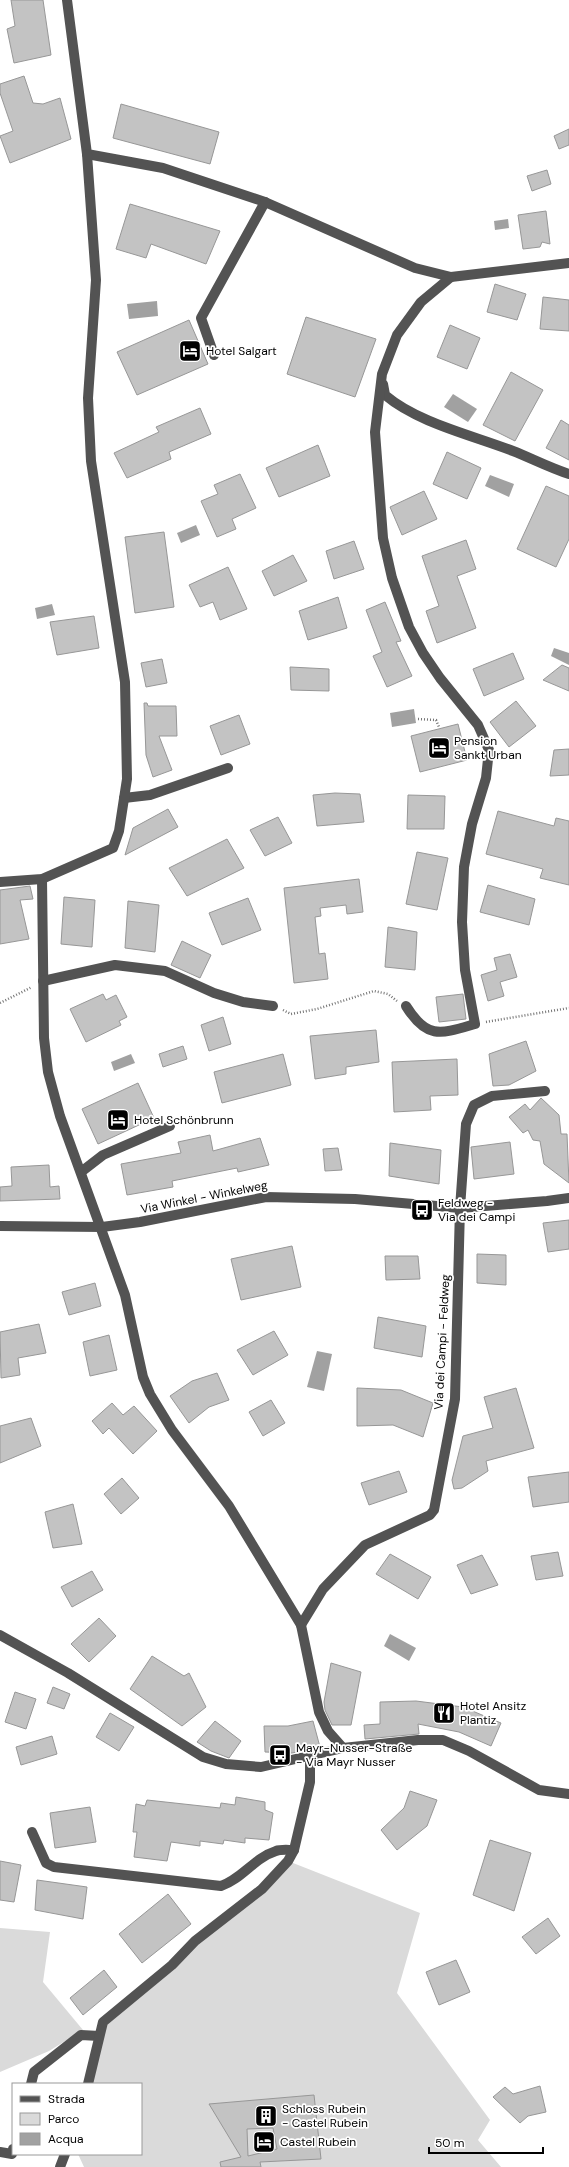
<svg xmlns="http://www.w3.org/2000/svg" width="569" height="2167" font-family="'DM Sans',sans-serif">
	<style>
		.green { fill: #dadada }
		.water { fill: #a1a1a1 }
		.building { fill: #c3c3c3; stroke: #979797; fill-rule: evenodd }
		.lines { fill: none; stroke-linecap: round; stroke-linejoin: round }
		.path { stroke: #757575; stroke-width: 2.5; stroke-dasharray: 1 2; stroke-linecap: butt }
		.minor { stroke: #535353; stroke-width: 10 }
		.labels { text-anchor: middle; stroke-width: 3.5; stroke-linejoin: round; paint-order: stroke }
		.poi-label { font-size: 12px; fill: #000; stroke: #fff; text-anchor: start }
		.street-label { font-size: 12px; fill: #000; stroke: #fff }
	</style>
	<rect width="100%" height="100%" fill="#fff"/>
	<g class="green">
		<polygon points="288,1861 420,1913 397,1993 490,2120 478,2140 501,2167 84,2167 78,2154 141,2154 141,2084 88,2084 103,2022"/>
		<polygon points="0,1928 50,1932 43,1982 83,2030 49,2051 0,2072"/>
	</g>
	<g class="water">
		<polygon points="508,219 509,228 495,230 494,221"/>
		<polygon points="157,301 158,316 129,319 127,304"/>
		<polygon points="453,394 477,409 468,422 444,407"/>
		<polygon points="490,475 514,484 509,497 485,486"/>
		<polygon points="196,525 200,535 181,543 177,533"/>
		<polygon points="52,604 55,615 37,619 35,608"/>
		<polygon points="554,648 569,653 569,665 551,656"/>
		<polygon points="414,709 416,723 392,727 390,713"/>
		<polygon points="131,1054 135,1063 114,1071 111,1062"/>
		<polygon points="317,1351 332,1354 324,1391 307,1387"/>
		<polygon points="390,1634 416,1648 409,1661 384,1646"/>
	</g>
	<g class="building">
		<polygon points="11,0 43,0 51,55 14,63 7,29 15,26"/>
		<polygon points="24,76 33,103 43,104 60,98 71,139 10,163 0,136 13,131 0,93 0,84"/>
		<polygon points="121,104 219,132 210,164 113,138"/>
		<polygon points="569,129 569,145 559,149 554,136"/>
		<polygon points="547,170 551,184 532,191 527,176"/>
		<polygon points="130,204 220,231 206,264 151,244 146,258 116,249"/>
		<polygon points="546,211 550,244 542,242 540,247 523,249 518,215"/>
		<polygon points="495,284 526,294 517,320 487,312"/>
		<polygon points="543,297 569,300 569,331 540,329"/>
		<polygon points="306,317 376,339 355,397 287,374"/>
		<polygon points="189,320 208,364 137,395 117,352"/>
		<polygon points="450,325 480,338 467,369 437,357"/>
		<polygon points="511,372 543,390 515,441 483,425"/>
		<polygon points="200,408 211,434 169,452 171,459 127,478 114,453 159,432 156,427"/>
		<polygon points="561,420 569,425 569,460 546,448"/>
		<polygon points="318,445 330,476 279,497 266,468"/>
		<polygon points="447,452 481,468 467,499 433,484"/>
		<polygon points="240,474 256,508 232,519 236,529 217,537 201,501 218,494 214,485"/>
		<polygon points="546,486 569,496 569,539 556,567 517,549"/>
		<polygon points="424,491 437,519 402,535 390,507"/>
		<polygon points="164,532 174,607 135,613 125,537"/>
		<polygon points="466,540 476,569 457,576 476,628 437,643 426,611 439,606 422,556"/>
		<polygon points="354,541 364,569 334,579 326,551"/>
		<polygon points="293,555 307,581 274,596 262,571"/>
		<polygon points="228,567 247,609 220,620 213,602 200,607 189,585"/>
		<polygon points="338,597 347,628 308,640 299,611"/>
		<polygon points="385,602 401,641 396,642 412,676 387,687 373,656 382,652 366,610"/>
		<polygon points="94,616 99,648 57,655 50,622"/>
		<polygon points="513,653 524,679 484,696 473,669"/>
		<polygon points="162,659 167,683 146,687 141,663"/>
		<polygon points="562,665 569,668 569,691 543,680"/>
		<polygon points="290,667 329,669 329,691 291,690"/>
		<polygon points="516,701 536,726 509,747 490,722"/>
		<polygon points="144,703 147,703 148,706 176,706 177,736 159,736 172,770 153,777 146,755"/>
		<polygon points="239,715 250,744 221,755 210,726"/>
		<polygon points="458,724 467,760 420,772 411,736"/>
		<polygon points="569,749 569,775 550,776 554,750"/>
		<polygon points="335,793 360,794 364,822 317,826 313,795"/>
		<polygon points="408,795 445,796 444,829 407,829"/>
		<polygon points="168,809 178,827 125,855 133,828"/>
		<polygon points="498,811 554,826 556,818 569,821 569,885 540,878 543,869 486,854"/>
		<polygon points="278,817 292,843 265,856 250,830"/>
		<polygon points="227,839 244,868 187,896 169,868"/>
		<polygon points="417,852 448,858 437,910 406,904"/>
		<polygon points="359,879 363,912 347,914 346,905 320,908 321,916 315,917 319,954 325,953 328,979 294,983 284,888"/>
		<polygon points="488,885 535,899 529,925 480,912"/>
		<polygon points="30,886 33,899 20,900 29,939 0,944 0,890"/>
		<polygon points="64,897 95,900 92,947 61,944"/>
		<polygon points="248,898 261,930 222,945 209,913"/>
		<polygon points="128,901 159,905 155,952 125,948"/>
		<polygon points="388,927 417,932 415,970 385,967"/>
		<polygon points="182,941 211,955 200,978 171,965"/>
		<polygon points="510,954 517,977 500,982 504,996 488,1001 481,975 497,970 494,958"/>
		<polygon points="103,994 106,1000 116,995 127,1017 119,1021 121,1025 86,1042 70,1009"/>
		<polygon points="463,994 466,1019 439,1022 436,997"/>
		<polygon points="223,1017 231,1044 209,1051 201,1025"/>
		<polygon points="376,1030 379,1062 346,1067 346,1074 315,1079 310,1036"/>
		<polygon points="526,1041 536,1071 509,1085 493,1086 489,1054"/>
		<polygon points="183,1046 187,1059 163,1067 159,1054"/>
		<polygon points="283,1054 291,1085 222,1103 214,1072"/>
		<polygon points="457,1059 458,1095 430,1096 431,1110 394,1112 392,1062"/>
		<polygon points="138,1083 154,1118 98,1144 82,1109"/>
		<polygon points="541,1098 559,1115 561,1134 567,1134 569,1183 544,1164 540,1141 533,1140 528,1130 523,1133 509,1117 525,1104 530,1110"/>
		<polygon points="210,1135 213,1151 260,1138 269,1165 238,1172 237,1168 172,1181 173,1187 127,1195 121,1164 181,1153 178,1142"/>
		<polygon points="510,1142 514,1174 474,1179 471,1147"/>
		<polygon points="390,1143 441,1150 439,1184 389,1176"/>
		<polygon points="338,1148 342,1170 325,1171 323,1149"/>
		<polygon points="49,1165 50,1187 59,1186 60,1199 0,1201 0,1187 12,1186 11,1167"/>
		<polygon points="569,1220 569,1249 548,1252 543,1223"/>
		<polygon points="292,1246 301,1287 241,1300 231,1259"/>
		<polygon points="477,1254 506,1255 506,1285 477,1283"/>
		<polygon points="385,1256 418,1256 420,1279 386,1280"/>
		<polygon points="95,1283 101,1306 69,1315 62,1292"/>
		<polygon points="378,1317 426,1326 422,1357 374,1348"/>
		<polygon points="39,1324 46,1353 18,1358 20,1375 1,1378 0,1332"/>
		<polygon points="274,1331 288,1355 253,1375 237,1350"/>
		<polygon points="109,1335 117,1370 90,1376 83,1342"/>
		<polygon points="217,1373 229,1400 209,1407 189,1423 170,1396 192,1381"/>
		<polygon points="357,1388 401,1390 433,1403 423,1437 393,1425 357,1426"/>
		<polygon points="516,1388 534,1448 486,1461 488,1471 462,1488 454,1489 452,1480 463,1436 493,1428 484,1397"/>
		<polygon points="271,1400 285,1423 263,1436 249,1412"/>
		<polygon points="112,1403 123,1415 134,1406 157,1431 133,1454 109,1428 103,1434 92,1421"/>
		<polygon points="31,1418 41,1446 0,1463 0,1426"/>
		<polygon points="399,1471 407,1492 369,1505 361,1483"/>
		<polygon points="569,1472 569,1502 533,1507 528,1477"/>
		<polygon points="122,1478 139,1498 121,1514 104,1494"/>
		<polygon points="73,1504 82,1544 53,1548 45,1512"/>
		<polygon points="558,1552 563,1576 536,1580 531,1556"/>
		<polygon points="390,1554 431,1577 418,1599 376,1574"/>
		<polygon points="482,1555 498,1585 471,1594 457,1565"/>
		<polygon points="92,1571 103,1590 72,1607 61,1587"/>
		<polygon points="99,1618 116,1636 89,1662 71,1644"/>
		<polygon points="152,1656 184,1676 189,1673 206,1707 182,1726 130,1689"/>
		<polygon points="331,1663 361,1672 351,1725 332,1725 325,1710 324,1702"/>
		<polygon points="53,1687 70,1694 64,1709 47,1703"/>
		<polygon points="15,1692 36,1699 26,1729 5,1722"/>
		<polygon points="416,1701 463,1707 501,1723 491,1746 459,1732 418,1724 419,1734 365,1739 364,1725 380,1724 380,1702"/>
		<polygon points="110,1713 134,1727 119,1751 96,1737"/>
		<polygon points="215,1721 241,1741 229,1758 211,1751 197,1742"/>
		<polygon points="313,1721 320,1747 292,1753 265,1752 264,1726 288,1726"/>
		<polygon points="52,1736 57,1754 21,1765 16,1747"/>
		<polygon points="410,1791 437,1800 427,1826 397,1850 381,1830 404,1808"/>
		<polygon points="236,1797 265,1802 265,1810 273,1813 269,1840 245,1838 245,1843 224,1840 223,1844 200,1841 200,1846 171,1842 167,1861 134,1857 137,1832 133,1832 136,1804 145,1806 147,1800 220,1808 221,1803 235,1805"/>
		<polygon points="90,1807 96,1842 55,1848 50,1813"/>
		<polygon points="490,1840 531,1853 514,1911 473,1895"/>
		<polygon points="0,1861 21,1865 14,1902 0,1900"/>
		<polygon points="37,1880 87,1887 83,1919 35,1910"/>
		<polygon points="168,1894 191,1924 142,1963 119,1934"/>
		<polygon points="548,1918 560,1936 536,1954 522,1937"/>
		<polygon points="456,1960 470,1992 439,2005 426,1972"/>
		<polygon points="104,1970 117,1987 83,2015 70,1998"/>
		<polygon points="540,2086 546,2112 528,2116 520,2123 493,2097 505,2087 513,2094"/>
		<path d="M314,2095L321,2159L260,2162L261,2167H221L220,2162L241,2157L209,2104ZM273,2128L277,2149L248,2156L247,2129Z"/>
	</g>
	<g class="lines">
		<g class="path">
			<polyline points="418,719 436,720 439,727"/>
			<polyline points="0,1003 32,987"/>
			<polyline points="283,1010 291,1014 317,1009 374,991 388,994 397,1001"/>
			<polyline points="486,1022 569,1008"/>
		</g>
		<g class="minor">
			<polyline points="67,0 87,154 163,168 265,202 415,268 451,277 569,263"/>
			<polyline points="214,355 201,318 265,202"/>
			<path d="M383,384L385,395C418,423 472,435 513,451C531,458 550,468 569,474"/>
			<polyline points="124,798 150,795 228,768"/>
			<polyline points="42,879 44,1038 48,1072 60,1116 125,1295 143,1377 150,1394 172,1430 229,1506 301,1625 319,1712 328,1731 343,1748"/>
			<polyline points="0,882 42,879 113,848 119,831 127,779 125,682 91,461 88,398 96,280 87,154"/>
			<polyline points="43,981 115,965 165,971 214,993 243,1002 273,1006"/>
			<path d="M406,1006C427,1040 441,1034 475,1024L465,970L462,922L464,867L472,824L486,778L489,750L478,725L440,678L423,653L409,627L392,578L383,538L375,432L382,374L397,335L421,302L451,277"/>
			<polyline points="81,1172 103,1155 170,1126"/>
			<polyline points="0,1226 102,1227 140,1222 266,1197 355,1199 460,1208 547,1201 569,1198"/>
			<polyline points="301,1625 323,1589 365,1545 430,1515 434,1510 455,1399 460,1208 466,1124 474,1105 492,1096 545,1091"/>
			<polyline points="0,1635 68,1673 203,1757 226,1764 261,1767 343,1748 418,1740 443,1740 469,1751 539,1790 569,1794"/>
			<path d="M32,1832L46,1863L54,1867L221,1886C242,1879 254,1858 276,1851C281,1849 288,1850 294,1850"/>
			<polyline points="31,2084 34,2072 81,2035 99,2036"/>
			<polyline points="88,2084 103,2022 172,1965 195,1941 262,1889 288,1861 294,1850 310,1782 310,1756"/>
			<polyline points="0,2152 12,2154 13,2149"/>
			<polyline points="60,2167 65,2154"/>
		</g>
	</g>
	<defs>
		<g id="hotel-square" transform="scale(1.15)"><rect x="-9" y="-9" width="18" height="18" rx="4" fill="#000" stroke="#fff"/><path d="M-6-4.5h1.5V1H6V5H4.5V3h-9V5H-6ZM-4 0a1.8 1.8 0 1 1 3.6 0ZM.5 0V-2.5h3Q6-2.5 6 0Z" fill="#fff"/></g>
		<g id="bus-square" transform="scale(1.15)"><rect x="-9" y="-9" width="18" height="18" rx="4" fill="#000" stroke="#fff"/><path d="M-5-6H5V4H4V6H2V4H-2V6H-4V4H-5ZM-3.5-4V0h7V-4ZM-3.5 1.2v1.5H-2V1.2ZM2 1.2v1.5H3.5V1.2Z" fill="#fff"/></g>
		<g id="restaurant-square" transform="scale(1.15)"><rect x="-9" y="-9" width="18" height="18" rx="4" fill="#000" stroke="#fff"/><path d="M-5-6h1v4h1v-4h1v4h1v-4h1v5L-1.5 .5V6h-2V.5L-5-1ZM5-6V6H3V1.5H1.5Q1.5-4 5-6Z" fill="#fff"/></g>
		<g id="building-square" transform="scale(1.15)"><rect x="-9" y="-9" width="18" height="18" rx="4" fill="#000" stroke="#fff"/><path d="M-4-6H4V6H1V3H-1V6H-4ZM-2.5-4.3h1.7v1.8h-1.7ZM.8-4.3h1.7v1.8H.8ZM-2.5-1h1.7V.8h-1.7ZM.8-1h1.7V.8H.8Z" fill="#fff"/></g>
	</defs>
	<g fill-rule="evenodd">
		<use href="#hotel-square" x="190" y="351"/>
		<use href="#hotel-square" x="439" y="748"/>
		<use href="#hotel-square" x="118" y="1120"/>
		<use href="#bus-square" x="422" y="1210"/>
		<use href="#restaurant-square" x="444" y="1713"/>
		<use href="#bus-square" x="280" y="1755"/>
		<use href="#building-square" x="266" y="2116"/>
		<use href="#hotel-square" x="264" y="2142"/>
	</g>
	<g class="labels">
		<g class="poi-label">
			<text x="206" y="355">Hotel Salgart</text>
			<text x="454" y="745">Pension<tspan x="454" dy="14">Sankt Urban</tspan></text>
			<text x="134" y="1124">Hotel Schönbrunn</text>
			<text x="438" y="1207">Feldweg -<tspan x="438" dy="14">Via dei Campi</tspan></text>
			<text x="460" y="1710">Hotel Ansitz<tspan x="460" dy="14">Plantiz</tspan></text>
			<text x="296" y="1752">Mayr-Nusser-Straße<tspan x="296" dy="14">- Via Mayr Nusser</tspan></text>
			<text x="282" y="2113">Schloss Rubein<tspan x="282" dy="14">- Castel Rubein</tspan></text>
			<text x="280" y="2146">Castel Rubein</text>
		</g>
		<g class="street-label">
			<text transform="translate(204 1197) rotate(-11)" y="4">Via Winkel - Winkelweg</text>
			<text transform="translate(442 1342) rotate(-87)" y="4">Via dei Campi - Feldweg</text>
		</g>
	</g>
	<rect x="12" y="2083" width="130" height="72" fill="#ffffff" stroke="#999999"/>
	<rect x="20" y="2096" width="20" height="6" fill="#535353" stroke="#999999"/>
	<text x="48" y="2103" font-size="12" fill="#000000">Strada</text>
	<rect x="20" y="2113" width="20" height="12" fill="#dadada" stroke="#999999"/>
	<text x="48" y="2123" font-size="12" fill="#000000">Parco</text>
	<rect x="20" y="2133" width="20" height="12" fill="#a1a1a1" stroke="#999999"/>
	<text x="48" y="2143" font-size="12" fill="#000000">Acqua</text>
	<path d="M429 2147v6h114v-6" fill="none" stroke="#000000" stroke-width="2"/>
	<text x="435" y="2147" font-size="12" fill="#000000" stroke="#ffffff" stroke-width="3" paint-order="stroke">50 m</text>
</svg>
